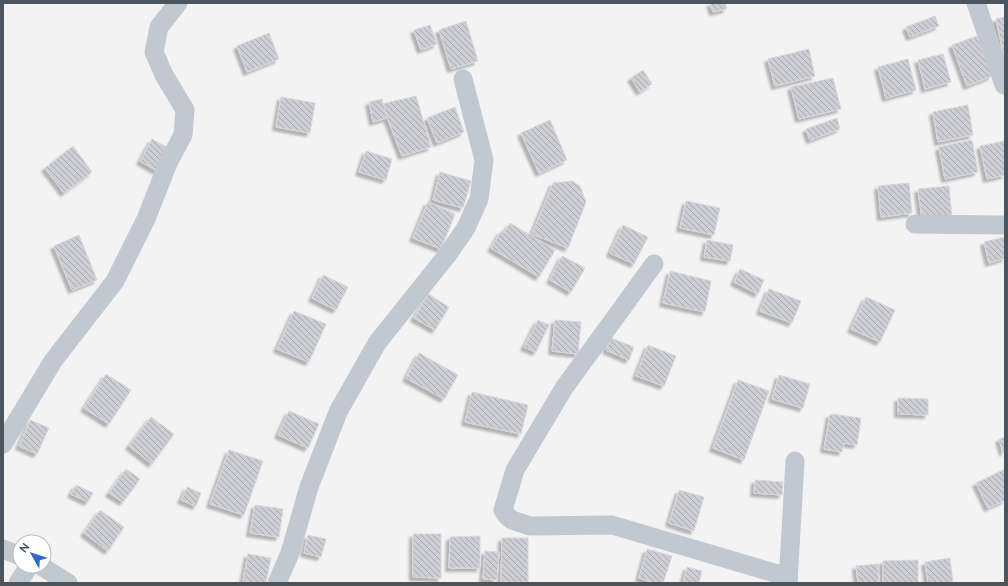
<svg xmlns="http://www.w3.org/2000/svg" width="1008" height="586" font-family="Raleway,sans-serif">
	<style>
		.building { fill: url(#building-back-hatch); stroke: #d7d8dd; filter: url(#shadow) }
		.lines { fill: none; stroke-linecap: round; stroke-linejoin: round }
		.street { stroke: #c2c8cf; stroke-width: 19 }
	</style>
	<defs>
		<pattern id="building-back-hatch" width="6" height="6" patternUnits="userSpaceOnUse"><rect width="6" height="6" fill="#cdced4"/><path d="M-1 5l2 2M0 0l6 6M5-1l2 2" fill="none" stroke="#a9aaaf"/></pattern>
		<filter id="shadow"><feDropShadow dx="-3.5" dy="3.5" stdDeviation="1" flood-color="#0004"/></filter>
	</defs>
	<rect width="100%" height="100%" fill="#f4f3f3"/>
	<g class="building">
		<polygon points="710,3 725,3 727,9 713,12"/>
		<polygon points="935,16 939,26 910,37 906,27"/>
		<polygon points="1005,17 1005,61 996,19"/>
		<polygon points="466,21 478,61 451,69 439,30"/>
		<polygon points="430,25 437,44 421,50 414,30"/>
		<polygon points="269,33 279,59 247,72 237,46"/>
		<polygon points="977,36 992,76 967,86 952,45"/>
		<polygon points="809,49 815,76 775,86 768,59"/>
		<polygon points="943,54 951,82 925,89 918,60"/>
		<polygon points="908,59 916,90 886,98 878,67"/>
		<polygon points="643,70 652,84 640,92 631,78"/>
		<polygon points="833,78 841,109 799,119 791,87"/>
		<polygon points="416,96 431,147 402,156 382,104"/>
		<polygon points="281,97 315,103 310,133 276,127"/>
		<polygon points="382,99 387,118 373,122 369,102"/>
		<polygon points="968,105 973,135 938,142 933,112"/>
		<polygon points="455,107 464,132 437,143 427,118"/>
		<polygon points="837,118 840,129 810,140 806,129"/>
		<polygon points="550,120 567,160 539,173 521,133"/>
		<polygon points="152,139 170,149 157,171 140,161"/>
		<polygon points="972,140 978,172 945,179 939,147"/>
		<polygon points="1005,141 1005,175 987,179 980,146"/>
		<polygon points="73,146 92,172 64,193 45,168"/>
		<polygon points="366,151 392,159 386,180 359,172"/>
		<polygon points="440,172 471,181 463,208 433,200"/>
		<polygon points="572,181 580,186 586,202 568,248 532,234 553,183"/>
		<polygon points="909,183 912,213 881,217 878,186"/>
		<polygon points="949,186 952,217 922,220 918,189"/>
		<polygon points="686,201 720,208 714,235 680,228"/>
		<polygon points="428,202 455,214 441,249 413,238"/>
		<polygon points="510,223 555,250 539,277 491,248 501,231 504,233"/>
		<polygon points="623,225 648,237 634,264 610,253"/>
		<polygon points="79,235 97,280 72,290 54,246"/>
		<polygon points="1005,237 1005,258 989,263 984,242"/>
		<polygon points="707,240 733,245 730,261 704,257"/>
		<polygon points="562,256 585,268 571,292 550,280"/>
		<polygon points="740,269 764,280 758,294 734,282"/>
		<polygon points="670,271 711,281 705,312 663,303"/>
		<polygon points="323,275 348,287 336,310 312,298"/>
		<polygon points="769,289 801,301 792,323 760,311"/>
		<polygon points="428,294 449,307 435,330 414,318"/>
		<polygon points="866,297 895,310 880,342 851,329"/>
		<polygon points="294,311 326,324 309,362 277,349"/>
		<polygon points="538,320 549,325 536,352 524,347"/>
		<polygon points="555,320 581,322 578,354 552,351"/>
		<polygon points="611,338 634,347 629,360 606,350"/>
		<polygon points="648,345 676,356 664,386 636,376"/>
		<polygon points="419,353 458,375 444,399 406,378"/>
		<polygon points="106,374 131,390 109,424 84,408"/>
		<polygon points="779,375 810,384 803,408 772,399"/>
		<polygon points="738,380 769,391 744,460 713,448"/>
		<polygon points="472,392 528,405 521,434 465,422"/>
		<polygon points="898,398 928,399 928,415 898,414"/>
		<polygon points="289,411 319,424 308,448 278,435"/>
		<polygon points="830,414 861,418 857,445 844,443 842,452 824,449"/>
		<polygon points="151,417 174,434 152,464 129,446"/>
		<polygon points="30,420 49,428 37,454 19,446"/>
		<polygon points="1005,437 1005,452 1003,452 999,439"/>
		<polygon points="229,450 263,461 244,515 210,504"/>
		<polygon points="126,469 140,479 123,502 109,493"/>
		<polygon points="1005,469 1005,500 988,508 976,483"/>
		<polygon points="755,480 783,482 782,495 754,493"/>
		<polygon points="76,485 93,493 88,502 71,494"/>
		<polygon points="187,487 201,493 196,506 181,500"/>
		<polygon points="679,490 704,497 694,531 669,523"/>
		<polygon points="255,505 283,509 279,537 250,533"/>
		<polygon points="100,510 124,527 108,551 84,533"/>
		<polygon points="413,534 441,534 441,578 413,577"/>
		<polygon points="308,535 326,539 321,557 304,553"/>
		<polygon points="480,536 480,568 449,568 450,537"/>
		<polygon points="502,538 528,538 528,582 501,582"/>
		<polygon points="647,549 672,556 663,583 655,583 639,578"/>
		<polygon points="485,551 499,552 497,580 483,579"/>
		<polygon points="248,554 271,558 266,583 252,583 243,581"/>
		<polygon points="950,558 953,583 928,583 925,562"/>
		<polygon points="918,560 918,583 883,583 883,561"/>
		<polygon points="878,564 879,583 858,583 856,566"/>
		<polygon points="687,567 702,571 699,583 683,583"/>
	</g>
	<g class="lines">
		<g class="street">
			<polyline points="976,3 1004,85"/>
			<polyline points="915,224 1005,225"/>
			<polyline points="654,264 564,388 515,470 503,510 507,516 512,520 530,526 612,525 788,577"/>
			<polyline points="3,444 53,361 115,281 146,219 168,163 183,135 185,110 164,75 154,52 159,27 178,3"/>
			<polyline points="3,549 20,556"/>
			<polyline points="41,566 68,583"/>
			<polyline points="18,583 29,566"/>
			<polyline points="277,583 290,553 309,487 338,412 377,343 448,254 466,228 479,199 484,160 463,79"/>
			<polyline points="788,583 795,461"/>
		</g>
	</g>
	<rect width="1008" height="586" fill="none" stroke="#4c545e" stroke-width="8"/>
	<g transform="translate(32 554) rotate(309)"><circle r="19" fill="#ffffff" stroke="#b7bbbf"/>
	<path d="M0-3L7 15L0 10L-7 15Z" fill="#2f66d2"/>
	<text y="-6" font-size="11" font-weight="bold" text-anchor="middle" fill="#4c545e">N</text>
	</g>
</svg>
